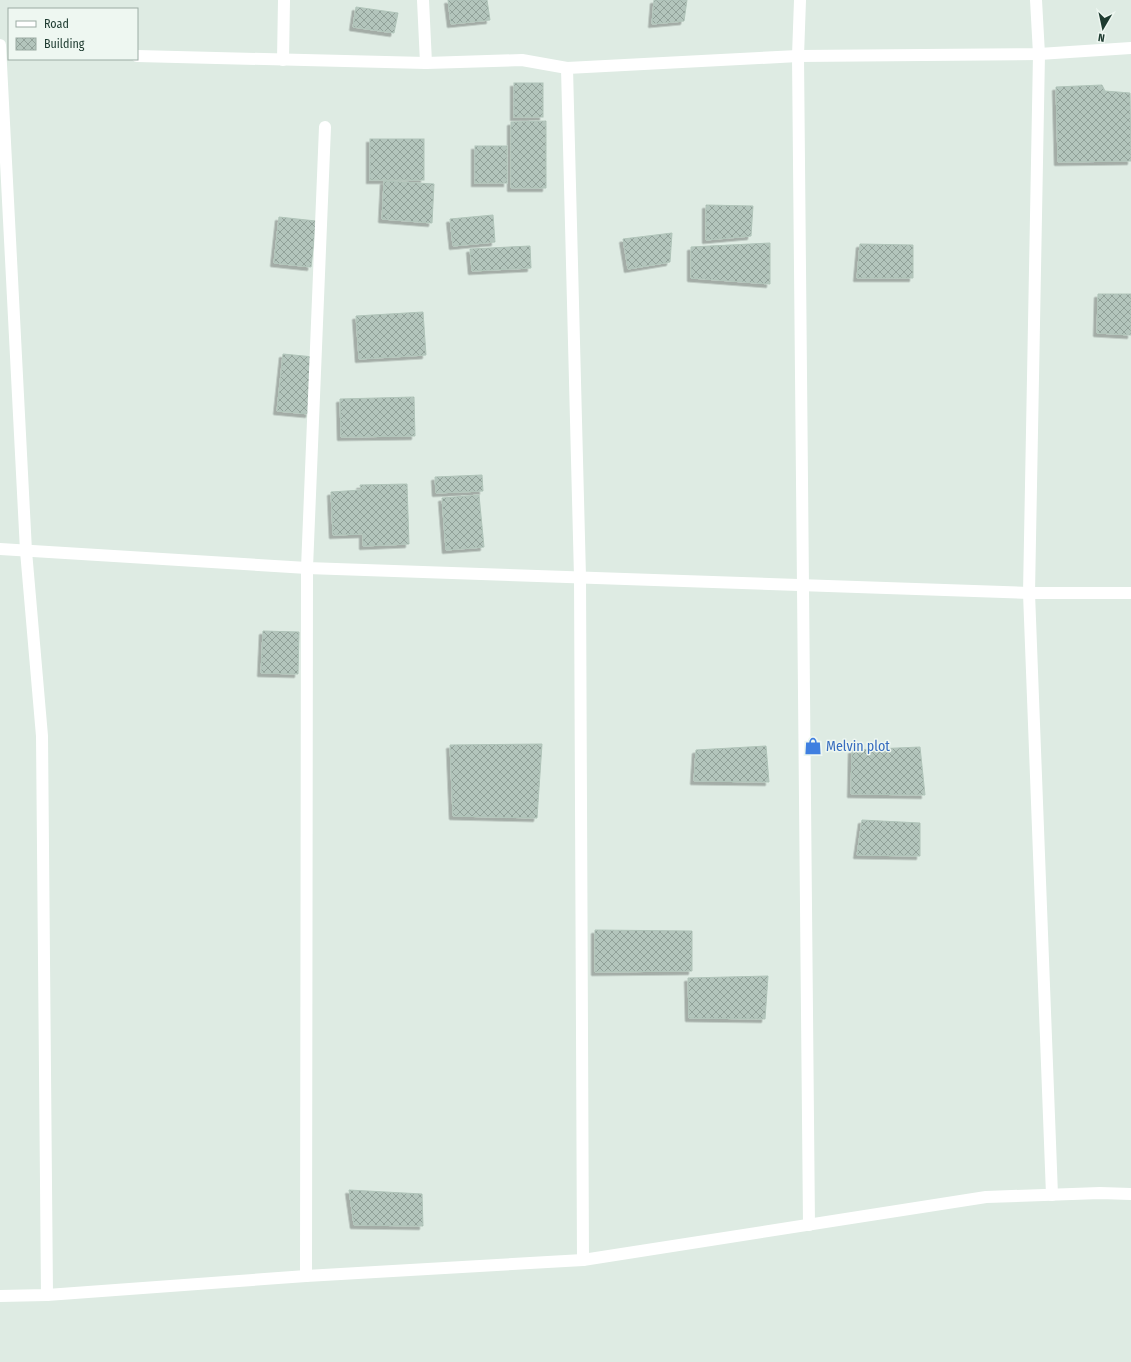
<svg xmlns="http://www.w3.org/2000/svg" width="1131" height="1362" font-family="'Fira Sans Condensed',sans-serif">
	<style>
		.building { fill: url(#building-cross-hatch); stroke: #b0c4b9; filter: url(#shadow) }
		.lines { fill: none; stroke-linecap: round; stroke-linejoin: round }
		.street { stroke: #fff; stroke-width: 12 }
		.labels { text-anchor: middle; stroke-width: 3; stroke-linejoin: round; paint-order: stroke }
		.shop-label { font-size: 14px; fill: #366cbe; stroke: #eef7f1; text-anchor: start }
	</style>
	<defs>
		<pattern id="building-cross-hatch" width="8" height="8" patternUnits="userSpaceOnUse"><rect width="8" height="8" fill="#b3c5bc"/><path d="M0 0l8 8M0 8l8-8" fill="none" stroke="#91a199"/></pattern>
		<filter id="shadow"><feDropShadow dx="-3.5" dy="3.5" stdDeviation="0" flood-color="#0004"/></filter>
	</defs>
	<rect width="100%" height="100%" fill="#deebe3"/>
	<g class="building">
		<polygon points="448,0 487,0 490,20 451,24"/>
		<polygon points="654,0 687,0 684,21 652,24"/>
		<polygon points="356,7 398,13 394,33 353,27"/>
		<rect x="514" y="83" width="29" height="34"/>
		<polygon points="1102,85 1105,91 1130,93 1131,161 1058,162 1056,87"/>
		<polygon points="546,121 546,188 511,188 511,122"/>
		<rect x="370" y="139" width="54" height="41"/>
		<rect x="475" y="146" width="32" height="37"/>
		<polygon points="384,181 434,184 432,223 382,219"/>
		<polygon points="706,205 753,206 751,236 706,240"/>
		<polygon points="493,215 495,242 453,246 450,219"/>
		<polygon points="279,217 316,221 311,267 274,263"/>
		<polygon points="672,233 670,262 628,269 623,239"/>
		<polygon points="770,243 770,284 691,278 691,247"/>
		<polygon points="860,244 913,245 913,278 857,278"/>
		<polygon points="530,246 531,268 472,271 470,249"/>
		<polygon points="1098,294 1131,294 1131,335 1097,333"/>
		<polygon points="423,312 426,355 359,359 356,316"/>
		<polygon points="283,354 314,357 309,414 277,411"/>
		<polygon points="414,397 415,436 341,437 340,399"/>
		<polygon points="482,475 483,491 436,493 435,477"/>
		<polygon points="407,484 409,544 363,546 363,534 333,535 331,492 361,490 360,485"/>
		<polygon points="479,495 484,547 446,550 442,498"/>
		<polygon points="263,631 299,632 298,674 261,673"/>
		<polygon points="542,744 537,818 453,816 450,745"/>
		<polygon points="766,746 769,782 694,781 696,750"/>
		<polygon points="920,747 925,795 851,794 852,750"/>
		<polygon points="862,820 920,823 920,856 857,855"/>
		<polygon points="595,930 692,931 692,971 595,972"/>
		<polygon points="768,976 765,1019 689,1018 688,978"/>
		<polygon points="349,1190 422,1194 423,1226 354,1225"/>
	</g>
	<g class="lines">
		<g class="street">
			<polyline points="423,0 426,63"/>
			<polyline points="800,0 798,56 809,1225"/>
			<polyline points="1036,0 1039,54 1029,593 1052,1195"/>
			<polyline points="0,45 26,551 42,736 47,1295"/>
			<polyline points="137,56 426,63 522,60 567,68 798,56 1039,54 1131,48"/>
			<polyline points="283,60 284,0"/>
			<polyline points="567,68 580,577 583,1260"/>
			<polyline points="0,549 307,568 1029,593 1131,593"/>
			<polyline points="306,1276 307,568 325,127"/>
			<polyline points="0,1296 47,1295 306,1276 583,1260 986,1197 1100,1193 1131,1194"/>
		</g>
	</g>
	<defs>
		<g id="shop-bare" transform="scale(1.38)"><path d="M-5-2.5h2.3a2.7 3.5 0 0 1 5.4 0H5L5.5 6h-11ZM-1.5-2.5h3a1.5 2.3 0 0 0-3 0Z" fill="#3f7fe0" stroke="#eef7f1" stroke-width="2.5" paint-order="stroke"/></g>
	</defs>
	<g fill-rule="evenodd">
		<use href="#shop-bare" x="813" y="746"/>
	</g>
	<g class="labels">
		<g class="shop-label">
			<text x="826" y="751">Melvin plot</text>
		</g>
	</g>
	<rect x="8" y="8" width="130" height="52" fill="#eef7f1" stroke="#9baca4"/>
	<rect x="16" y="21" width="20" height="6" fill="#ffffff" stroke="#9baca4"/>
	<text x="44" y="28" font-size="12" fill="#1e3b30">Road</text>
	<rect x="16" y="38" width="20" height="12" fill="url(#building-cross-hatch)" stroke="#9baca4"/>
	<text x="44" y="48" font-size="12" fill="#1e3b30">Building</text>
	<g transform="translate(1103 28) rotate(189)" stroke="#eef7f1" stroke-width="3" paint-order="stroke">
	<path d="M0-3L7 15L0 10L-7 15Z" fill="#1e3b30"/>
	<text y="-6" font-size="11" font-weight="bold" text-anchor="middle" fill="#1e3b30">N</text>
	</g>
</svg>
